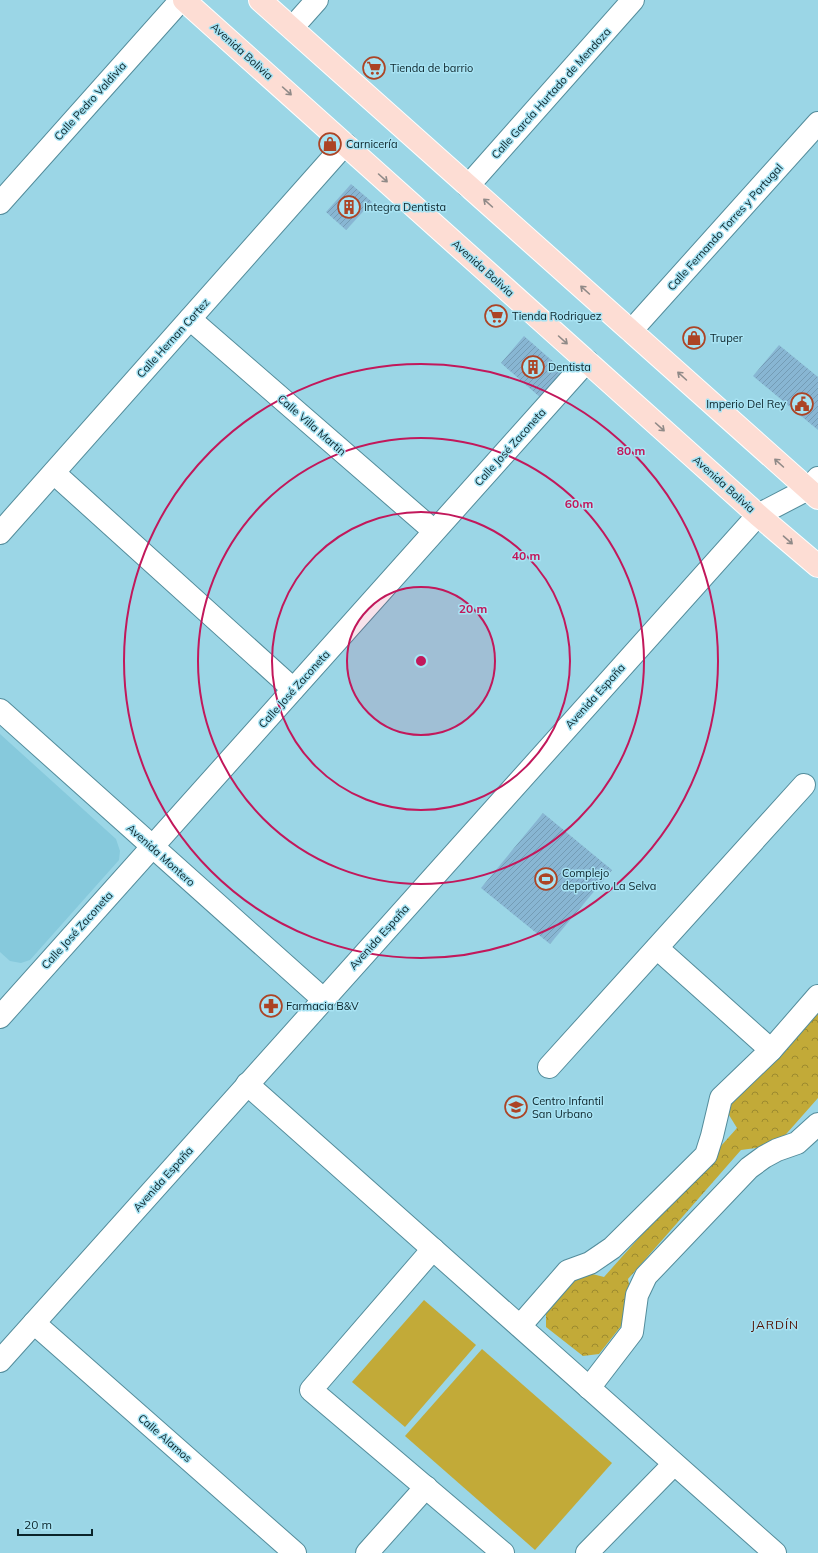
<svg xmlns="http://www.w3.org/2000/svg" width="818" height="1553" font-family="Mulish,sans-serif">
	<style>
		.built { fill: #86c9dc }
		.green { fill: #c2aa38 }
		.park { fill: url(#park-crowns) }
		.building { fill: url(#building-hatch) }
		.lines { fill: none; stroke-linecap: round; stroke-linejoin: round }
		.minor-casing { stroke: #538c9b; stroke-width: 24 }
		.tertiary-casing { stroke: #538c9b; stroke-width: 24 }
		.primary-casing { stroke: #fff; stroke-width: 24 }
		.minor { stroke: #fff; stroke-width: 22 }
		.tertiary { stroke: #fff; stroke-width: 22 }
		.primary { stroke: #fdddd4; stroke-width: 22 }
		.oneway { stroke: #908a88 }
		.ring { fill: none; stroke: #c2185b; stroke-width: 2 }
		.labels { text-anchor: middle; stroke-width: 3; stroke-linejoin: round; paint-order: stroke }
		.street-label { font-size: 11px; fill: #0b242a; stroke: #a8e3f3 }
		.poi-label { font-size: 11px; fill: #0b242a; stroke: #a8e3f3; text-anchor: start }
		.neighbourhood-label { font-size: 12px; letter-spacing: 1px; fill: #500f00; stroke: #a8e3f3 }
		.centre { fill: #c2185b; stroke: #a8e3f3; stroke-width: 2 }
		.ring-label { font-size: 12px; text-anchor: middle; font-weight: bold; fill: #c2185b; stroke: #a8e3f3; stroke-width: 3; stroke-linejoin: round; paint-order: stroke }
	</style>
	<defs>
		<pattern id="park-crowns" width="20" height="18" patternUnits="userSpaceOnUse"><rect width="20" height="18" fill="#c2aa38"/><path d="M2 6a3 3 0 1 1 6 0M12 15a3 3 0 1 1 6 0" fill="none" stroke="#9c8a2f"/></pattern>
		<pattern id="building-hatch" width="6" height="6" patternUnits="userSpaceOnUse"><rect width="6" height="6" fill="#88b6d3"/><path d="M-1 1l2-2M0 6l6-6M5 7l2-2" fill="none" stroke="#749cb5"/></pattern>
	</defs>
	<rect width="100%" height="100%" fill="#9bd6e6"/>
	<polygon class="built" points="0,734 116,839 120,851 119,860 30,960 21,963 10,961 0,952"/>
	<g class="green">
		<polygon points="424,1300 476,1345 405,1427 352,1382"/>
		<polygon points="482,1349 612,1463 535,1550 405,1436"/>
	</g>
	<polygon class="park" points="818,1002 818,1098 780,1141 763,1147 741,1150 628,1279 631,1293 629,1316 599,1354 583,1356 546,1327 546,1305 577,1270 604,1277 737,1128 724,1107"/>
	<g class="building">
		<polygon points="351,184 372,202 346,230 326,212"/>
		<polygon points="524,336 565,372 541,398 501,363"/>
		<polygon points="779,345 818,377 818,430 753,376"/>
		<polygon points="543,813 612,870 550,944 481,888"/>
	</g>
	<g class="lines">
		<g class="minor-casing">
			<g id="minor">
				<polyline points="292,28 317,0"/>
				<polyline points="468,186 633,0"/>
				<polyline points="0,203 181,0"/>
				<polyline points="190,319 434,531"/>
				<polyline points="631,331 818,123"/>
				<polyline points="54,473 293,689"/>
				<polyline points="808,489 818,478"/>
				<polyline points="0,533 345,144"/>
				<polyline points="0,710 323,999"/>
				<polyline points="657,948 771,1050"/>
				<polyline points="0,1017 587,361"/>
				<polyline points="549,1067 804,785"/>
				<polyline points="247,1084 775,1553"/>
				<polyline points="433,1249 311,1390 503,1553"/>
				<polyline points="34,1323 295,1553"/>
				<polyline points="520,1326 568,1271 590,1263 612,1248 706,1155 712,1136 721,1098 771,1050 818,996"/>
				<polyline points="589,1388 632,1332 637,1295 646,1276 749,1168 764,1157 777,1150 797,1143 818,1124"/>
				<polyline points="367,1553 426,1487"/>
				<polyline points="587,1553 674,1464"/>
			</g>
		</g>
		<g class="tertiary-casing">
			<polyline id="tertiary" points="0,1361 758,515 808,489"/>
		</g>
		<g class="primary-casing">
			<g id="primary">
				<polyline points="184,0 758,515 818,566"/>
				<polyline points="260,0 818,498"/>
			</g>
		</g>
		<use href="#minor" class="minor"/>
		<use href="#tertiary" class="tertiary"/>
		<use href="#primary" class="primary"/>
	</g>
	<defs><path id="oneway-shaft" d="M-6 0H5M1.5-3L5.5 0L1.5 3" fill="none" stroke-width="1.6" stroke-linecap="round" stroke-linejoin="round"/></defs>
	<g class="oneway">
		<use href="#oneway-shaft" transform="translate(287 91) rotate(42)"/>
		<use href="#oneway-shaft" transform="translate(383 178) rotate(42)"/>
		<use href="#oneway-shaft" transform="translate(488 203) rotate(-138)"/>
		<use href="#oneway-shaft" transform="translate(585 290) rotate(-138)"/>
		<use href="#oneway-shaft" transform="translate(563 340) rotate(42)"/>
		<use href="#oneway-shaft" transform="translate(682 376) rotate(-138)"/>
		<use href="#oneway-shaft" transform="translate(660 427) rotate(42)"/>
		<use href="#oneway-shaft" transform="translate(779 463) rotate(-138)"/>
		<use href="#oneway-shaft" transform="translate(788 540) rotate(41)"/>
	</g>
	<circle cx="421" cy="661" r="74" fill="#c2185b" fill-opacity=".12"/>
	<g class="ring">
		<circle cx="421" cy="661" r="74"/>
		<circle cx="421" cy="661" r="149"/>
		<circle cx="421" cy="661" r="223"/>
		<circle cx="421" cy="661" r="297"/>
	</g>
	<defs>
		<g id="supermarket-ring" transform="scale(1.15)"><circle r="9.5" fill="#a8e3f3" stroke="#ac4425" stroke-width="1.5"/><path d="M-6-5.5h2.5l.6 2H6L4.5 2H-2.5L-4.4-4H-6ZM-1.5 3.2a1.3 1.3 0 1 0 .1 0ZM3 3.2a1.3 1.3 0 1 0 .1 0Z" fill="#ac4425"/></g>
		<g id="shop-ring" transform="scale(1.15)"><circle r="9.5" fill="#a8e3f3" stroke="#ac4425" stroke-width="1.5"/><path d="M-5-2.5h2.3a2.7 3.5 0 0 1 5.4 0H5L5.5 6h-11ZM-1.5-2.5h3a1.5 2.3 0 0 0-3 0Z" fill="#ac4425"/></g>
		<g id="building-ring" transform="scale(1.15)"><circle r="9.5" fill="#a8e3f3" stroke="#ac4425" stroke-width="1.5"/><path d="M-4-6H4V6H1V3H-1V6H-4ZM-2.5-4.3h1.7v1.8h-1.7ZM.8-4.3h1.7v1.8H.8ZM-2.5-1h1.7V.8h-1.7ZM.8-1h1.7V.8H.8Z" fill="#ac4425"/></g>
		<g id="civic-ring" transform="scale(1.15)"><circle r="9.5" fill="#a8e3f3" stroke="#ac4425" stroke-width="1.5"/><path d="M-.6-6.5H3V-4.5H.6V-3L4-1V1h2V6H-6V1h2V-1L-.6-3ZM-1.2 2.5V6h2.4V2.5Z" fill="#ac4425"/></g>
		<g id="stadium-ring" transform="scale(1.15)"><circle r="9.5" fill="#a8e3f3" stroke="#ac4425" stroke-width="1.5"/><path d="M0-5a6.5 5 0 1 0 0 10a6.5 5 0 1 0 0-10ZM-3.5-1.8h7v3.6h-7Z" fill="#ac4425"/></g>
		<g id="pharmacy-ring" transform="scale(1.15)"><circle r="9.5" fill="#a8e3f3" stroke="#ac4425" stroke-width="1.5"/><path d="M-2-6h4v4h4v4h-4v4h-4v-4h-4v-4h4Z" fill="#ac4425"/></g>
		<g id="school-ring" transform="scale(1.15)"><circle r="9.5" fill="#a8e3f3" stroke="#ac4425" stroke-width="1.5"/><path d="M0-5L7-2L0 1L-7-2ZM-4 1L0 2.5L4 1V4Q0 6-4 4Z" fill="#ac4425"/></g>
	</defs>
	<g fill-rule="evenodd">
		<use href="#supermarket-ring" x="374" y="68"/>
		<use href="#shop-ring" x="330" y="144"/>
		<use href="#building-ring" x="349" y="207"/>
		<use href="#supermarket-ring" x="496" y="316"/>
		<use href="#shop-ring" x="694" y="338"/>
		<use href="#building-ring" x="533" y="367"/>
		<use href="#civic-ring" x="802" y="404"/>
		<use href="#stadium-ring" x="546" y="879"/>
		<use href="#pharmacy-ring" x="271" y="1006"/>
		<use href="#school-ring" x="516" y="1107"/>
	</g>
	<g class="labels">
		<g class="street-label">
			<text transform="translate(242 51) rotate(42)" y="4">Avenida Bolivia</text>
			<text transform="translate(551 93) rotate(-48)" y="4">Calle García Hurtado de Mendoza</text>
			<text transform="translate(90 101) rotate(-48)" y="4">Calle Pedro Valdivia</text>
			<text transform="translate(725 227) rotate(-48)" y="4">Calle Fernando Torres y Portugal</text>
			<text transform="translate(483 268) rotate(42)" y="4">Avenida Bolivia</text>
			<text transform="translate(173 338) rotate(-48)" y="4">Calle Hernan Cortez</text>
			<text transform="translate(312 425) rotate(41)" y="4">Calle Villa Martin</text>
			<text transform="translate(510 447) rotate(-48)" y="4">Calle José Zaconeta</text>
			<text transform="translate(724 484) rotate(42)" y="4">Avenida Bolivia</text>
			<text transform="translate(294 689) rotate(-48)" y="4">Calle José Zaconeta</text>
			<text transform="translate(595 696) rotate(-48)" y="4">Avenida España</text>
			<text transform="translate(161 855) rotate(42)" y="4">Avenida Montero</text>
			<text transform="translate(77 930) rotate(-48)" y="4">Calle José Zaconeta</text>
			<text transform="translate(379 937) rotate(-48)" y="4">Avenida España</text>
			<text transform="translate(163 1179) rotate(-48)" y="4">Avenida España</text>
			<text transform="translate(165 1438) rotate(41)" y="4">Calle Alamos</text>
		</g>
		<g class="poi-label">
			<text x="390" y="72">Tienda de barrio</text>
			<text x="346" y="148">Carnicería</text>
			<text x="364" y="211">Integra Dentista</text>
			<text x="512" y="320">Tienda Rodriguez</text>
			<text x="710" y="342">Truper</text>
			<text x="548" y="371">Dentista</text>
			<text x="786" y="408" text-anchor="end">Imperio Del Rey</text>
			<text x="562" y="877">Complejo<tspan x="562" dy="13">deportivo La Selva</tspan></text>
			<text x="286" y="1010">Farmacia B&amp;V</text>
			<text x="532" y="1105">Centro Infantil<tspan x="532" dy="13">San Urbano</tspan></text>
		</g>
		<g class="neighbourhood-label">
			<text x="775" y="1329">JARDÍN</text>
		</g>
	</g>
	<circle cx="421" cy="661" r="6" class="centre"/>
	<g class="ring-label">
		<text x="631" y="455">80 m</text>
		<text x="579" y="508">60 m</text>
		<text x="526" y="560">40 m</text>
		<text x="473" y="613">20 m</text>
	</g>
	<path d="M18 1529v6h74v-6" fill="none" stroke="#0b242a" stroke-width="2"/>
	<text x="24" y="1529" font-size="12" fill="#0b242a" stroke="#a8e3f3" stroke-width="3" paint-order="stroke">20 m</text>
</svg>
